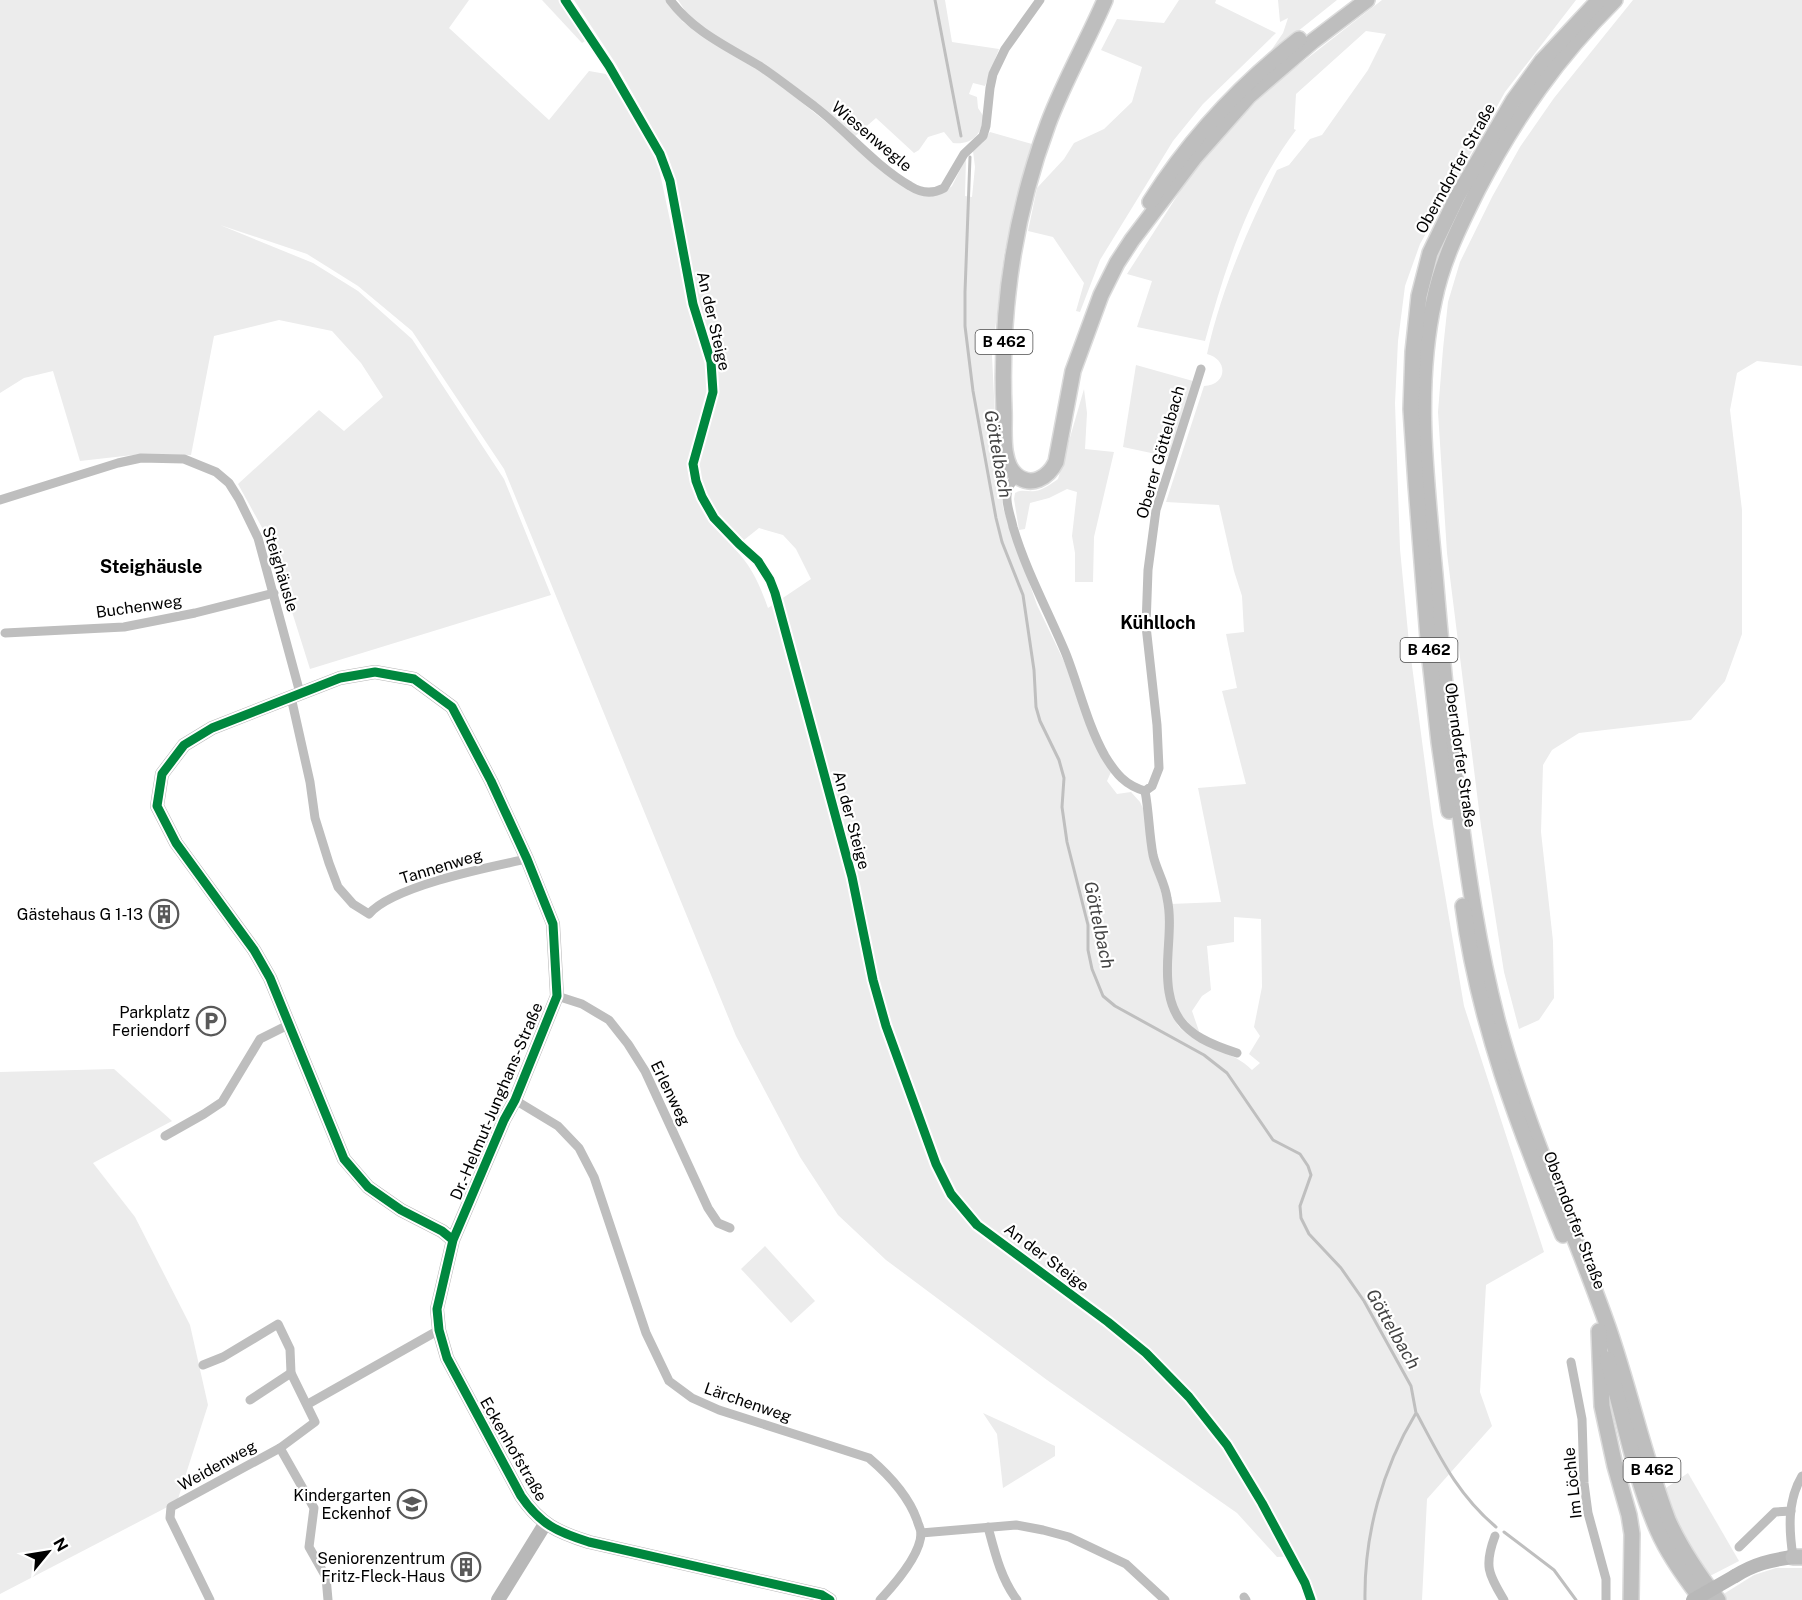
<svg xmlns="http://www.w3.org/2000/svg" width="1802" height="1600" font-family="'Public Sans',sans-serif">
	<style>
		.green { fill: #ececec; fill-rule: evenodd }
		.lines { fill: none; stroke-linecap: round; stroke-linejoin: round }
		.stream { stroke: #bfbfbf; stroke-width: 3 }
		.primary-casing { stroke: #dbdbdb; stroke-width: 18 }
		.street { stroke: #bebebe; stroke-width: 9 }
		.secondary { stroke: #b8b8b8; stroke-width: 14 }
		.primary { stroke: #bebebe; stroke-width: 15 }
		.secondary-bridge { stroke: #b8b8b8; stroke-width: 14 }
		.cycleway-casing { stroke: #fff; stroke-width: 13 }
		.cycleway { stroke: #00873e; stroke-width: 9 }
		.labels { text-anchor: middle; stroke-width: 4.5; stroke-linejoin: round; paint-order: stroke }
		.shield { fill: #fff; stroke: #4c4c4c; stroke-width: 1.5 }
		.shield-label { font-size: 15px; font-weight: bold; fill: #000 }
		.street-label { font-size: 16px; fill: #000; stroke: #fff }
		.poi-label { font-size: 16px; fill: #000; stroke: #fff; text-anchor: end }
		.water-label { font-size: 18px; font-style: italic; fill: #444; stroke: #fff }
		.neighbourhood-label { font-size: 18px; font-weight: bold; fill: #000; stroke: #fff }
	</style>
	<rect width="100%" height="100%" fill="#fff"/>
	<g class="green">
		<path d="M0,0H469L449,28L549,120L589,71L606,74L633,118L658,164L680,267L691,268L675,180L668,156L616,64L574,0H666L683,22L722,48L759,68L913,192L946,191L952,186L966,158L965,196L972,197L975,167L973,151L982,143L990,132L1032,144L1004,254L992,356L996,437L1003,508L1037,605L1070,674L1111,772L1107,781L1117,794L1131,792L1140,802L1148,819L1156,875L1165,904L1171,1011C1174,1016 1176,1024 1180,1028C1200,1048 1233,1050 1252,1070L1260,1063L1249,1054L1260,1036L1254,1027L1262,987L1261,919L1234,917V942L1207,946L1211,990L1202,996L1192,1011L1201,1037L1178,1011L1170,982V904L1221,902L1198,788L1246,784L1222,691L1237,688L1226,634L1244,632L1242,596L1234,571L1219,505L1166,502L1204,386C1227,385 1229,360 1207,354C1221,290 1248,228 1277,170L1289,165L1310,139L1322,135L1368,70L1386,34L1366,31L1296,94L1294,129L1296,130C1249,192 1225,268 1205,341L1137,327L1152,281L1127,274L1186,182L1219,141L1268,89L1382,0H1576L1505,92L1420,244L1405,286L1398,341L1395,403L1400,549L1409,643L1433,824L1464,1006L1544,1252L1486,1285L1480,1392L1492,1426L1427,1499L1422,1600H1315L1297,1556L1277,1557L1237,1513L1047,1380L886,1260L838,1215L800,1157L736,1036L504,469L412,331L358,286L307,254L220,225L313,263L358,291L412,339L504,479L551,595L310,669L270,542L238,484L319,410L344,431L383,397L361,363L332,331L279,320L214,336L191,455L142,454L80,461L53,371L24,378L0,393ZM759,528L783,535L796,549L811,579L768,608C759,583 752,567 734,548Z"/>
		<polygon points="542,0 559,0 585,41 582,43"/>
		<path d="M678,0H945L952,42L999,49L985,86L973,83L969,94L977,97L978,108L984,117C981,135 972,145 953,143L944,132L928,137L919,150L914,153L876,118L853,138L710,34L688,15Z"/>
		<polygon points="1179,0 1216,0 1215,3 1276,33 1203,104 1173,141 1100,260 1080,312 1076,311 1084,283 1053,237 1028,231 1037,188 1064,159 1074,143 1104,129 1132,102 1142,67 1101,50 1117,19 1164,23"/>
		<polygon points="1278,0 1337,0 1268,55 1283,33 1288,18 1280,22"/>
		<polygon points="1633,0 1802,0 1802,366 1757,361 1737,373 1730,410 1742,510 1742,634 1725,681 1691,720 1579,733 1552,750 1543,765 1541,832 1553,941 1554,998 1539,1020 1519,1029 1504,972 1481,826 1447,553 1438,412 1443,349 1448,302 1460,262 1492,197 1520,147 1554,98"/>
		<polygon points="1136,365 1193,381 1170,457 1123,447"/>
		<path d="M1084,389L1087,413L1085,449L1114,452L1094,537L1093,582H1075V553L1072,536L1077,492L1067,489L1049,498L1030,503L1025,529L1019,530L1014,499L1015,493C1022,489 1027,492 1035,491C1043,490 1051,484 1058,479Z"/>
		<polygon points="114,1069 172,1121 93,1163 135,1217 190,1325 208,1405 177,1502 0,1594 0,1072"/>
		<polygon points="765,1246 815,1301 791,1323 741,1269"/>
		<polygon points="983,1413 1055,1446 1055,1456 1003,1488 997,1434"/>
		<polygon points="1688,1473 1739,1561 1708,1577 1677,1524 1663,1490"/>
		<polygon points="1776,1568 1802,1568 1802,1600 1727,1600 1722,1595 1754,1575"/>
	</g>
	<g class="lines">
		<g class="stream">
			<polyline points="935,0 961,136"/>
			<path d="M970,157L965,292V326L973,391L996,518L1002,542L1023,595L1034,670L1036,707L1040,721L1059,760L1064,778L1062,807L1067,842L1088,925V950L1092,969L1103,996L1115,1006L1204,1055L1227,1073L1273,1140L1300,1154L1308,1166L1311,1175L1300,1206L1301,1218L1309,1234L1341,1268L1364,1301L1411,1386L1416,1413C1382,1469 1364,1535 1365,1600"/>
			<path d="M1417,1414C1440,1457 1457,1494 1496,1527"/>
			<polyline points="1504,1532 1554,1570 1576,1600"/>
		</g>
		<g class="primary-casing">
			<g id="primary">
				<path d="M1105,0C1087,42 1064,81 1048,124C1014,215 1000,313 1004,410C1005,428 1000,461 1016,475C1031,488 1048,478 1056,462L1073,371L1101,295L1117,263L1132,240L1195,157L1249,96L1313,41L1367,0"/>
				<path d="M1615,0C1557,58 1516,116 1478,189C1460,225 1442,261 1434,301C1414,390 1427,485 1435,575C1441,647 1448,720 1457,792C1467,869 1478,947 1498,1023C1526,1127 1572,1225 1608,1327C1630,1390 1644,1457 1668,1520C1681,1549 1698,1574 1718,1600"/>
				<path d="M1150,202C1190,139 1240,85 1299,39"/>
				<polyline points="1449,811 1439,742 1429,651 1416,485 1411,409 1413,352 1419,296 1430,253 1457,197 1513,101 1542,61 1599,0"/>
				<path d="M1463,906C1478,1021 1519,1129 1563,1235"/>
				<polyline points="1599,1331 1602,1406 1615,1466 1629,1515 1632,1534 1631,1600"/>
				<path d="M1607,1359C1624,1416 1634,1476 1658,1531C1669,1556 1685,1578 1702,1600"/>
				<polyline points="1793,1557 1802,1557"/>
			</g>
		</g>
		<g class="street">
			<polyline points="565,0 609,66 660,154 670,181 693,304 711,362 713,392 693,464 696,481 702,497 714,518 739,544 758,561 770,580 775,593 852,877 873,980 886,1026 936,1164 951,1194 977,1225 1108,1322 1146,1353 1189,1397 1227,1445 1262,1503 1305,1583 1311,1600"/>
			<path d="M670,0C693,31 726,46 758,65C777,77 796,93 814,106C847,131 874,165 910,186C921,193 933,194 944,188L964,154L983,136L986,126L990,88L993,74L1005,49L1040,0"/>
			<path d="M1017,476C1012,482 1007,487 1007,496C1006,505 1011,517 1013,527C1026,571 1048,611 1066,654C1079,687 1087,724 1105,756C1116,774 1125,785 1145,791L1152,786L1159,768L1157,725L1146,626L1148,570L1156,510L1201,369"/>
			<polyline points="0,500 118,463 141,458 184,459 216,472 229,483 239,499 258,538 300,693"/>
			<polyline points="5,633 124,627 195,613 274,593"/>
			<path d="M291,697L310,782L315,818L329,863L338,887L353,904L369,914C393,886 489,867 527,859"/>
			<path d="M1145,791C1149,812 1149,834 1153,855C1156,869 1165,883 1167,898C1171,916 1169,935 1168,953C1164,1015 1180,1035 1237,1053"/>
			<polyline points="557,996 582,1004 609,1020 628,1044 645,1071 708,1208 718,1223 730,1228"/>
			<path d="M515,1100L558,1126L579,1148L594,1177L646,1333L669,1381L692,1398L719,1410L869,1458C889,1475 908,1495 917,1520C918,1524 921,1530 921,1533C921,1555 894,1585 880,1600"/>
			<polyline points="165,1136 204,1114 222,1102 260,1039 290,1024"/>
			<polyline points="1571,1362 1582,1419 1584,1483 1588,1513 1606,1579 1606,1600"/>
			<polyline points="203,1365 223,1357 278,1324 290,1349 291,1373 315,1422 280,1448 171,1507 170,1518 210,1600"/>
			<polyline points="250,1400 291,1373"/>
			<polyline points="308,1404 439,1330"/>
			<polyline points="280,1448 314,1508 309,1547 326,1577 328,1600"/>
			<path d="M988,1527C995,1553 1001,1579 1017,1600"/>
			<polyline points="921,1533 1016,1525 1043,1530 1069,1537 1126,1564 1165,1600"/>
			<path d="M1495,1536C1484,1565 1488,1574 1504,1600"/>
			<polyline points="1739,1547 1775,1512 1791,1511"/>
			<path d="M1793,1557C1789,1530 1787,1501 1802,1476"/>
			<polyline points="1244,1597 1246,1600"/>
		</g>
		<g class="secondary">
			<path d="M453,1240L442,1231L401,1210L368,1187L344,1159L270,978L254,950L176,843L157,806L162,774L184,745L212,728L340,678L375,672L414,679L452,707L491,781L527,859L553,924L557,996L515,1100L504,1120L453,1240L437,1309L439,1330L447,1358L521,1496C540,1524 557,1532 589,1542L822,1595L830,1600"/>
			<path d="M1735,1576C1754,1564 1771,1560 1793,1557"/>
			<polyline points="498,1600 545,1524"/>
		</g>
		<use href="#primary" class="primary"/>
		<polyline class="secondary-bridge" points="1693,1600 1735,1576"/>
		<g class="cycleway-casing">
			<g id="cycleway">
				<polyline points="565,0 609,66 660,154 670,181 693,304 711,362 713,392 693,464 696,481 702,497 714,518 739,544 758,561 770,580 775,593 852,877 873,980 886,1026 936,1164 951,1194 977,1225 1108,1322 1146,1353 1189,1397 1227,1445 1262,1503 1305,1583 1311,1600"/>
				<path d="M453,1240L442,1231L401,1210L368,1187L344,1159L270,978L254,950L176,843L157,806L162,774L184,745L212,728L340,678L375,672L414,679L452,707L491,781L527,859L553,924L557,996L515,1100L504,1120L453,1240L437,1309L439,1330L447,1358L521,1496C540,1524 557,1532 589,1542L822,1595L830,1600"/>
			</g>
		</g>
		<use href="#cycleway" class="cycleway"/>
	</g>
	<defs>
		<g id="building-ring" transform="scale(1.5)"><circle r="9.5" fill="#fff" stroke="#595959" stroke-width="1.5"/><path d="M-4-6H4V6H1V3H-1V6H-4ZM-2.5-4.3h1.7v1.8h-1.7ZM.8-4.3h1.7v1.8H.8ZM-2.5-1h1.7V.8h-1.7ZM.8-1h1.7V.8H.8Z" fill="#595959"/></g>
		<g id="parking-ring" transform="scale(1.5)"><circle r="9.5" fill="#fff" stroke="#595959" stroke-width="1.5"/><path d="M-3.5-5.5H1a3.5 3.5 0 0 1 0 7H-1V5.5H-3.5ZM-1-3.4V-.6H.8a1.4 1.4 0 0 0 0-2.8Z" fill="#595959"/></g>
		<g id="school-ring" transform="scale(1.5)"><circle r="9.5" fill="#fff" stroke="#595959" stroke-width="1.5"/><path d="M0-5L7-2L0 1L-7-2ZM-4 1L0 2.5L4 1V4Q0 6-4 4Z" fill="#595959"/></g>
	</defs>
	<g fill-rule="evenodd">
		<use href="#building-ring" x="164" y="914"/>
		<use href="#parking-ring" x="211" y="1021"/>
		<use href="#school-ring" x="412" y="1504"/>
		<use href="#building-ring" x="466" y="1567"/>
	</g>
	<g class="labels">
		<g class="shield">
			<rect x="975.5" y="330" width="57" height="24" rx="4.5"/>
			<rect x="1400.5" y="638" width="57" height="24" rx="4.5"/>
			<rect x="1623.5" y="1458" width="57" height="24" rx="4.5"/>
		</g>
		<g class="shield-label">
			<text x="1004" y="347">B 462</text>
			<text x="1429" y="655">B 462</text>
			<text x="1652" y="1475">B 462</text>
		</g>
		<g class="street-label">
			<text transform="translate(872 136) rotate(40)" y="6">Wiesenwegle</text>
			<text transform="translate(1455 168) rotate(-61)" y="6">Oberndorfer Straße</text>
			<text transform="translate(714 321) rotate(77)" y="6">An der Steige</text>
			<text transform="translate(1160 452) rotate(-74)" y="6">Oberer Göttelbach</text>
			<text transform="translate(281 569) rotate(73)" y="6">Steighäusle</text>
			<text transform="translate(139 606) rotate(-8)" y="6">Buchenweg</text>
			<text transform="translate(1461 755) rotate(82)" y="6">Oberndorfer Straße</text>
			<text transform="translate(852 820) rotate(75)" y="6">An der Steige</text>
			<text transform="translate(441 866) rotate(-17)" y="6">Tannenweg</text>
			<text transform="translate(671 1093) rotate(64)" y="6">Erlenweg</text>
			<text transform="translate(496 1101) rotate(-67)" y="6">Dr.-Helmut-Junghans-Straße</text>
			<text transform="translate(1575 1220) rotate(69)" y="6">Oberndorfer Straße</text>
			<text transform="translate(1047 1257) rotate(37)" y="6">An der Steige</text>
			<text transform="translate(748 1402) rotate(19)" y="6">Lärchenweg</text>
			<text transform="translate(514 1449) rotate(60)" y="6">Eckenhofstraße</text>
			<text transform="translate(217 1465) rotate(-29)" y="6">Weidenweg</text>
			<text transform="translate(1572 1483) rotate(-96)" y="6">Im Löchle</text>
		</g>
		<g class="poi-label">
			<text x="143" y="920">Gästehaus G 1-13</text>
			<text x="190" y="1018">Parkplatz<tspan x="190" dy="18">Feriendorf</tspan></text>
			<text x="391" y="1501">Kindergarten<tspan x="391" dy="18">Eckenhof</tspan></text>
			<text x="445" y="1564">Seniorenzentrum<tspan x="445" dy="18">Fritz-Fleck-Haus</tspan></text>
		</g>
		<g class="water-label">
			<text transform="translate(998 454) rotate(80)" y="6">Göttelbach</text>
			<text transform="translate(1099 925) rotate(78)" y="6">Göttelbach</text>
			<text transform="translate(1393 1329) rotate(60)" y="6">Göttelbach</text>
		</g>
		<g class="neighbourhood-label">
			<text x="151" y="573">Steighäusle</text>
			<text x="1158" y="629">Kühlloch</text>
		</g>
	</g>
	<g transform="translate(48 1552) rotate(60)" stroke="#ffffff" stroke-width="4.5" paint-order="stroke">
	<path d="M0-4.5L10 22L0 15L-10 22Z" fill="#000000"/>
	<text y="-9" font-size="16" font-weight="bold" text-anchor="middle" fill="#000000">N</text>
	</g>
</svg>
